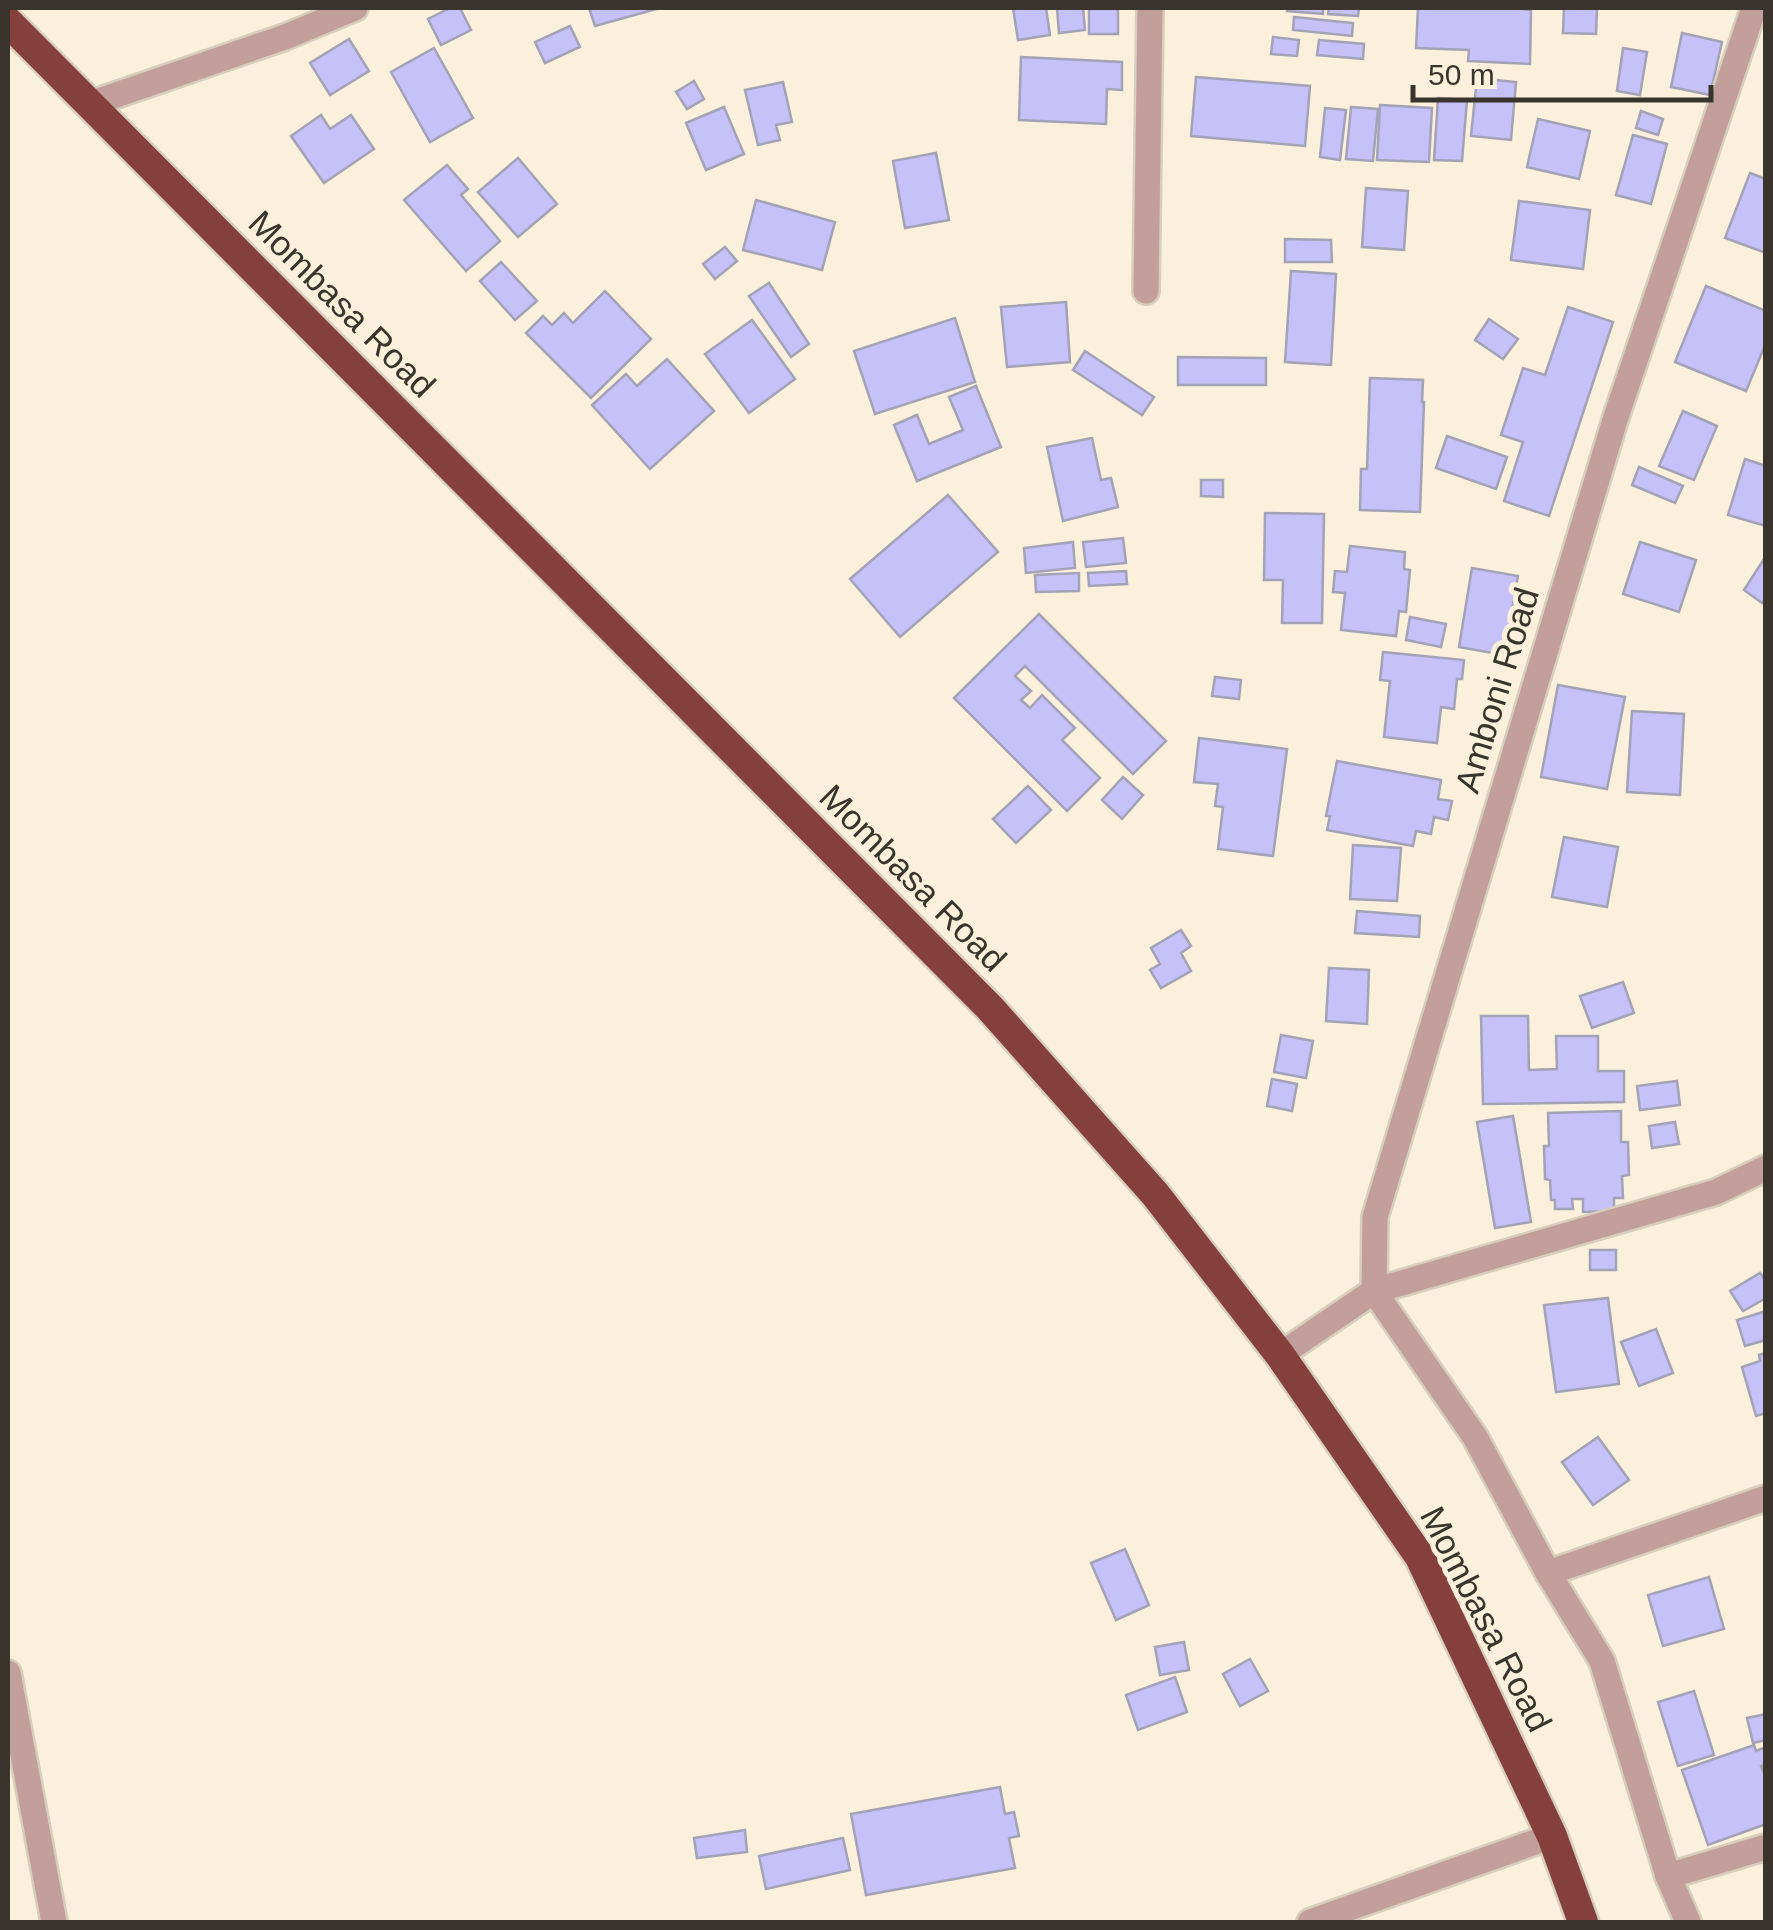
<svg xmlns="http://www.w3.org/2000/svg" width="1773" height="1930" font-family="Arial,sans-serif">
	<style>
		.building { fill: #c6c1f8; stroke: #a3a2b6; stroke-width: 2.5 }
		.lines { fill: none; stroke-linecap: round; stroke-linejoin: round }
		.minor-casing { stroke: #d7cebc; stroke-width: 30 }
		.highway-casing { stroke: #d7cebc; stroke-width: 35 }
		.minor { stroke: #c29f9b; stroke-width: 25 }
		.highway { stroke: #85403b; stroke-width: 30 }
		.labels { text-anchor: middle; stroke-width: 10; stroke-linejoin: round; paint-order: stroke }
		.street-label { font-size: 35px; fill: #39352d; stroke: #faf0db }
	</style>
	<rect width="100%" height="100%" fill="#faf0db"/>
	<g class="building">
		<polygon points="450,8 460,8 471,30 441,45 428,19"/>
		<polygon points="589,8 660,8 595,26"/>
		<polygon points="1013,8 1046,8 1050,35 1018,40"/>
		<polygon points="1057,8 1083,8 1085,30 1059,33"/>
		<polygon points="1287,8 1323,8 1323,14 1287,11"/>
		<polygon points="1329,8 1359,8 1358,16 1328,14"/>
		<polygon points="1418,8 1515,8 1531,10 1530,64 1468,61 1469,50 1416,48"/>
		<polygon points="1564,8 1597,8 1596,34 1563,33"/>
		<rect x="1089" y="9" width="29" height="25"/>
		<polygon points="1294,17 1353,23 1352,36 1293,30"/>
		<polygon points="570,26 580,47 545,63 535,42"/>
		<polygon points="1682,33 1722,42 1710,95 1671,87"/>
		<polygon points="1273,37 1299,40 1297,56 1271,54"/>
		<polygon points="349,39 369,71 330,95 310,63"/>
		<polygon points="1319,40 1364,44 1363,59 1317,55"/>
		<polygon points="434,48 473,118 430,142 391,72"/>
		<polygon points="1623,48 1647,52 1640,95 1617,91"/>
		<polygon points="1021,57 1122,62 1122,90 1107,89 1106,124 1019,120"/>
		<polygon points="1196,77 1310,86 1305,146 1191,136"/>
		<polygon points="1477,78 1516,82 1511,140 1471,136"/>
		<polygon points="694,81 704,99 687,109 676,92"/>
		<polygon points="783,82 792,122 776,125 780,140 758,145 745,90"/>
		<polygon points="1438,98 1467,100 1462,161 1434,160"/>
		<polygon points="1380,105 1432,108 1429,162 1377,160"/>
		<polygon points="724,107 744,154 706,170 686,123"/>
		<polygon points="1351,107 1378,109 1373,161 1346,159"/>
		<polygon points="1325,108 1346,110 1340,160 1320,157"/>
		<polygon points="1641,111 1663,119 1658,135 1636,128"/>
		<polygon points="321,115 330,129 351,115 374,149 324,183 291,136"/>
		<polygon points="1538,119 1590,131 1579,179 1527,167"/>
		<polygon points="1633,135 1667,144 1651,204 1616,195"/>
		<polygon points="936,153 949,220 905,228 893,161"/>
		<polygon points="518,158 557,204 518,237 478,192"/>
		<polygon points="447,165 468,189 461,195 500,241 466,271 404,200"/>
		<polygon points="1750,173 1766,179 1766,253 1725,238"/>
		<polygon points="1366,188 1408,191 1404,250 1362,247"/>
		<polygon points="756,200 835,222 822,270 743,250"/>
		<polygon points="1519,201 1590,210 1583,269 1511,260"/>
		<polygon points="1285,239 1331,240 1332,262 1285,262"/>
		<polygon points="725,247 737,261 715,279 703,264"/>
		<polygon points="501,262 537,301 515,320 480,281"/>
		<polygon points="1291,271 1336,274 1331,365 1285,362"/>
		<polygon points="769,283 809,344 791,357 749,296"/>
		<polygon points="1706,286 1766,311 1766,343 1746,391 1675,362"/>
		<polygon points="605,291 651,339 591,398 526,333 543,316 552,325 564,313 573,323"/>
		<polygon points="1066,302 1070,362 1007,367 1001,307"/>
		<polygon points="1568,307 1613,322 1549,516 1504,501 1523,442 1501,435 1523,368 1545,375"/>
		<polygon points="955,318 975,382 875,414 854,351"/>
		<polygon points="1489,319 1518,339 1503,359 1475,340"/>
		<polygon points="752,320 795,379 749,413 705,354"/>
		<polygon points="1085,351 1154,397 1142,415 1073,370"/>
		<polygon points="1178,357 1266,358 1266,385 1178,385"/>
		<polygon points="667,359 714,411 650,469 592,405 626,374 637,386"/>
		<polygon points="1370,378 1423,380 1422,402 1424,402 1420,512 1360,510 1361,469 1367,469"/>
		<polygon points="976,386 1001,447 917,481 894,425 917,415 929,444 963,430 949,397"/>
		<polygon points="1683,411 1717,426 1694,480 1659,466"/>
		<polygon points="1447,436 1507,457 1496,489 1436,468"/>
		<polygon points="1092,438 1101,480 1111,478 1118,507 1063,521 1047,447"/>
		<polygon points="1745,459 1766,466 1766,526 1728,515"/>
		<polygon points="1639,467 1683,486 1675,503 1632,485"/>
		<polygon points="1201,480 1223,480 1223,497 1201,496"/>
		<polygon points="948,495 998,552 900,637 850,579"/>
		<polygon points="1265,513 1324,514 1322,623 1282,623 1283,580 1264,580"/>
		<polygon points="1123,538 1126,563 1086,567 1083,542"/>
		<polygon points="1073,542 1075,568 1026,573 1024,548"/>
		<polygon points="1640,542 1696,560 1679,612 1623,594"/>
		<polygon points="1350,546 1405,552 1404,569 1410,570 1406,612 1399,611 1396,636 1341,630 1345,593 1333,592 1335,571 1347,572"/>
		<polygon points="1766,556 1766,598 1762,603 1744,590"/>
		<polygon points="1472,568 1518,576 1504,655 1459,647"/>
		<polygon points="1126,571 1127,584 1089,586 1088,573"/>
		<polygon points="1079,573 1079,591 1036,592 1035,575"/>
		<polygon points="1039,614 1166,741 1133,774 1025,666 1015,676 1031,691 1021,700 1030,708 1042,695 1075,728 1062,740 1100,778 1067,811 954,698"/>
		<polygon points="1410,617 1446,624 1441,647 1406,640"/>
		<polygon points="1383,652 1464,660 1462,679 1457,679 1454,709 1441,707 1437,743 1384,737 1390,681 1380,680"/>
		<polygon points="1215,677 1241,680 1239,699 1212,696"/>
		<polygon points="1558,685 1625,697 1607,789 1541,777"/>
		<polygon points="1632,711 1684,714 1680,795 1627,792"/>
		<polygon points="1199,738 1287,749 1273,856 1218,849 1223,807 1215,806 1218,784 1194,782"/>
		<polygon points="1337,761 1441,780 1438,799 1452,801 1448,820 1434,817 1431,834 1416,831 1413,846 1327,830 1330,816 1326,816"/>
		<polygon points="1123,777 1143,795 1122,819 1102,800"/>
		<polygon points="1028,786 1051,810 1016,843 993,819"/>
		<polygon points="1564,837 1618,847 1607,907 1552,897"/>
		<polygon points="1353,845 1401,848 1397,901 1350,899"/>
		<polygon points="1357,911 1420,916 1419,937 1355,933"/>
		<polygon points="1181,930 1191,946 1181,953 1191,971 1161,988 1150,970 1160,964 1151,948"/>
		<polygon points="1329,968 1369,970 1367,1024 1326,1021"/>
		<polygon points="1623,982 1634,1013 1592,1028 1580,996"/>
		<polygon points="1481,1016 1528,1016 1529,1070 1557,1069 1556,1036 1598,1036 1598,1071 1624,1071 1624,1102 1483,1104"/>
		<polygon points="1281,1035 1313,1041 1306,1078 1274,1072"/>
		<polygon points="1272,1079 1297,1084 1292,1111 1267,1106"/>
		<polygon points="1677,1081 1680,1105 1640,1110 1637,1086"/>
		<polygon points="1621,1111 1621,1142 1628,1142 1629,1175 1622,1176 1623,1198 1614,1198 1614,1211 1583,1212 1583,1199 1572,1199 1573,1209 1555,1209 1555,1200 1551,1200 1550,1180 1545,1179 1544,1146 1549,1146 1548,1113"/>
		<polygon points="1513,1116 1531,1222 1495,1228 1477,1122"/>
		<polygon points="1675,1122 1679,1144 1652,1148 1649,1126"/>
		<rect x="1590" y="1250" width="26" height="20"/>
		<polygon points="1760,1273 1766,1281 1766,1298 1743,1311 1730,1291"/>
		<polygon points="1608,1298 1619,1384 1556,1392 1544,1305"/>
		<polygon points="1766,1311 1766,1340 1745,1346 1737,1320"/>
		<polygon points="1656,1329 1673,1373 1639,1386 1621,1342"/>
		<polygon points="1766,1353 1766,1413 1756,1416 1742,1367 1760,1361 1759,1355"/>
		<polygon points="1598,1437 1629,1480 1593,1505 1562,1462"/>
		<polygon points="1125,1549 1149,1605 1116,1620 1091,1563"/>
		<polygon points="1709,1577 1724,1629 1663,1646 1648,1595"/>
		<polygon points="1184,1642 1189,1670 1160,1675 1155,1647"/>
		<polygon points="1250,1659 1268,1691 1240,1706 1223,1674"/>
		<polygon points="1175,1677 1187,1712 1138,1730 1126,1695"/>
		<polygon points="1694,1691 1714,1755 1678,1766 1658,1702"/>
		<polygon points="1766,1714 1766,1740 1753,1743 1747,1718"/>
		<polygon points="1754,1745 1756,1751 1763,1748 1766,1754 1766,1764 1761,1766 1766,1778 1766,1824 1708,1845 1682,1770"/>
		<polygon points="1000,1787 1005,1814 1014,1812 1019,1836 1009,1838 1015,1868 866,1895 851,1814"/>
		<polygon points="745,1830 747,1852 697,1858 694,1838"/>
		<polygon points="843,1838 850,1870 766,1889 759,1856"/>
	</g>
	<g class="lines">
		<g class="minor-casing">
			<g id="minor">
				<polyline points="90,104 285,37 355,8"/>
				<polyline points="1146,291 1150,8"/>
				<polyline points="1280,1355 1374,1291 1375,1217 1615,420 1754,8"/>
				<polyline points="1548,1573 1766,1498"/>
				<polyline points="8,1673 54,1922"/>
				<polyline points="1668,1876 1766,1847"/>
				<polyline points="1310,1922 1552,1836"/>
				<polyline points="1688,1922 1668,1876 1602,1661 1548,1573 1475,1437 1374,1291 1716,1192 1766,1168"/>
			</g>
		</g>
		<g class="highway-casing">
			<polyline id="highway" points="8,22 990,1008 1155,1194 1280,1355 1420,1557 1552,1836 1583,1922"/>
		</g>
		<use href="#minor" class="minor"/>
		<use href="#highway" class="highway"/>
	</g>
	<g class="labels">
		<g class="street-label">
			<text transform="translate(342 304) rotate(45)" y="12">Mombasa Road</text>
			<text transform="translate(1497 690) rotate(-73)" y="12">Amboni Road</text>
			<text transform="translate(913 878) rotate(45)" y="12">Mombasa Road</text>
			<text transform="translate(1486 1619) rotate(63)" y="12">Mombasa Road</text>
		</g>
	</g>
	<rect width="1773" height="1930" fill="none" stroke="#39352d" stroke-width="20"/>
	<path d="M1413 85v15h298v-15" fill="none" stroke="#39352d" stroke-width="5"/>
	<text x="1428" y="85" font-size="30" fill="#39352d" stroke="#faf0db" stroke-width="8" paint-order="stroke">50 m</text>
</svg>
